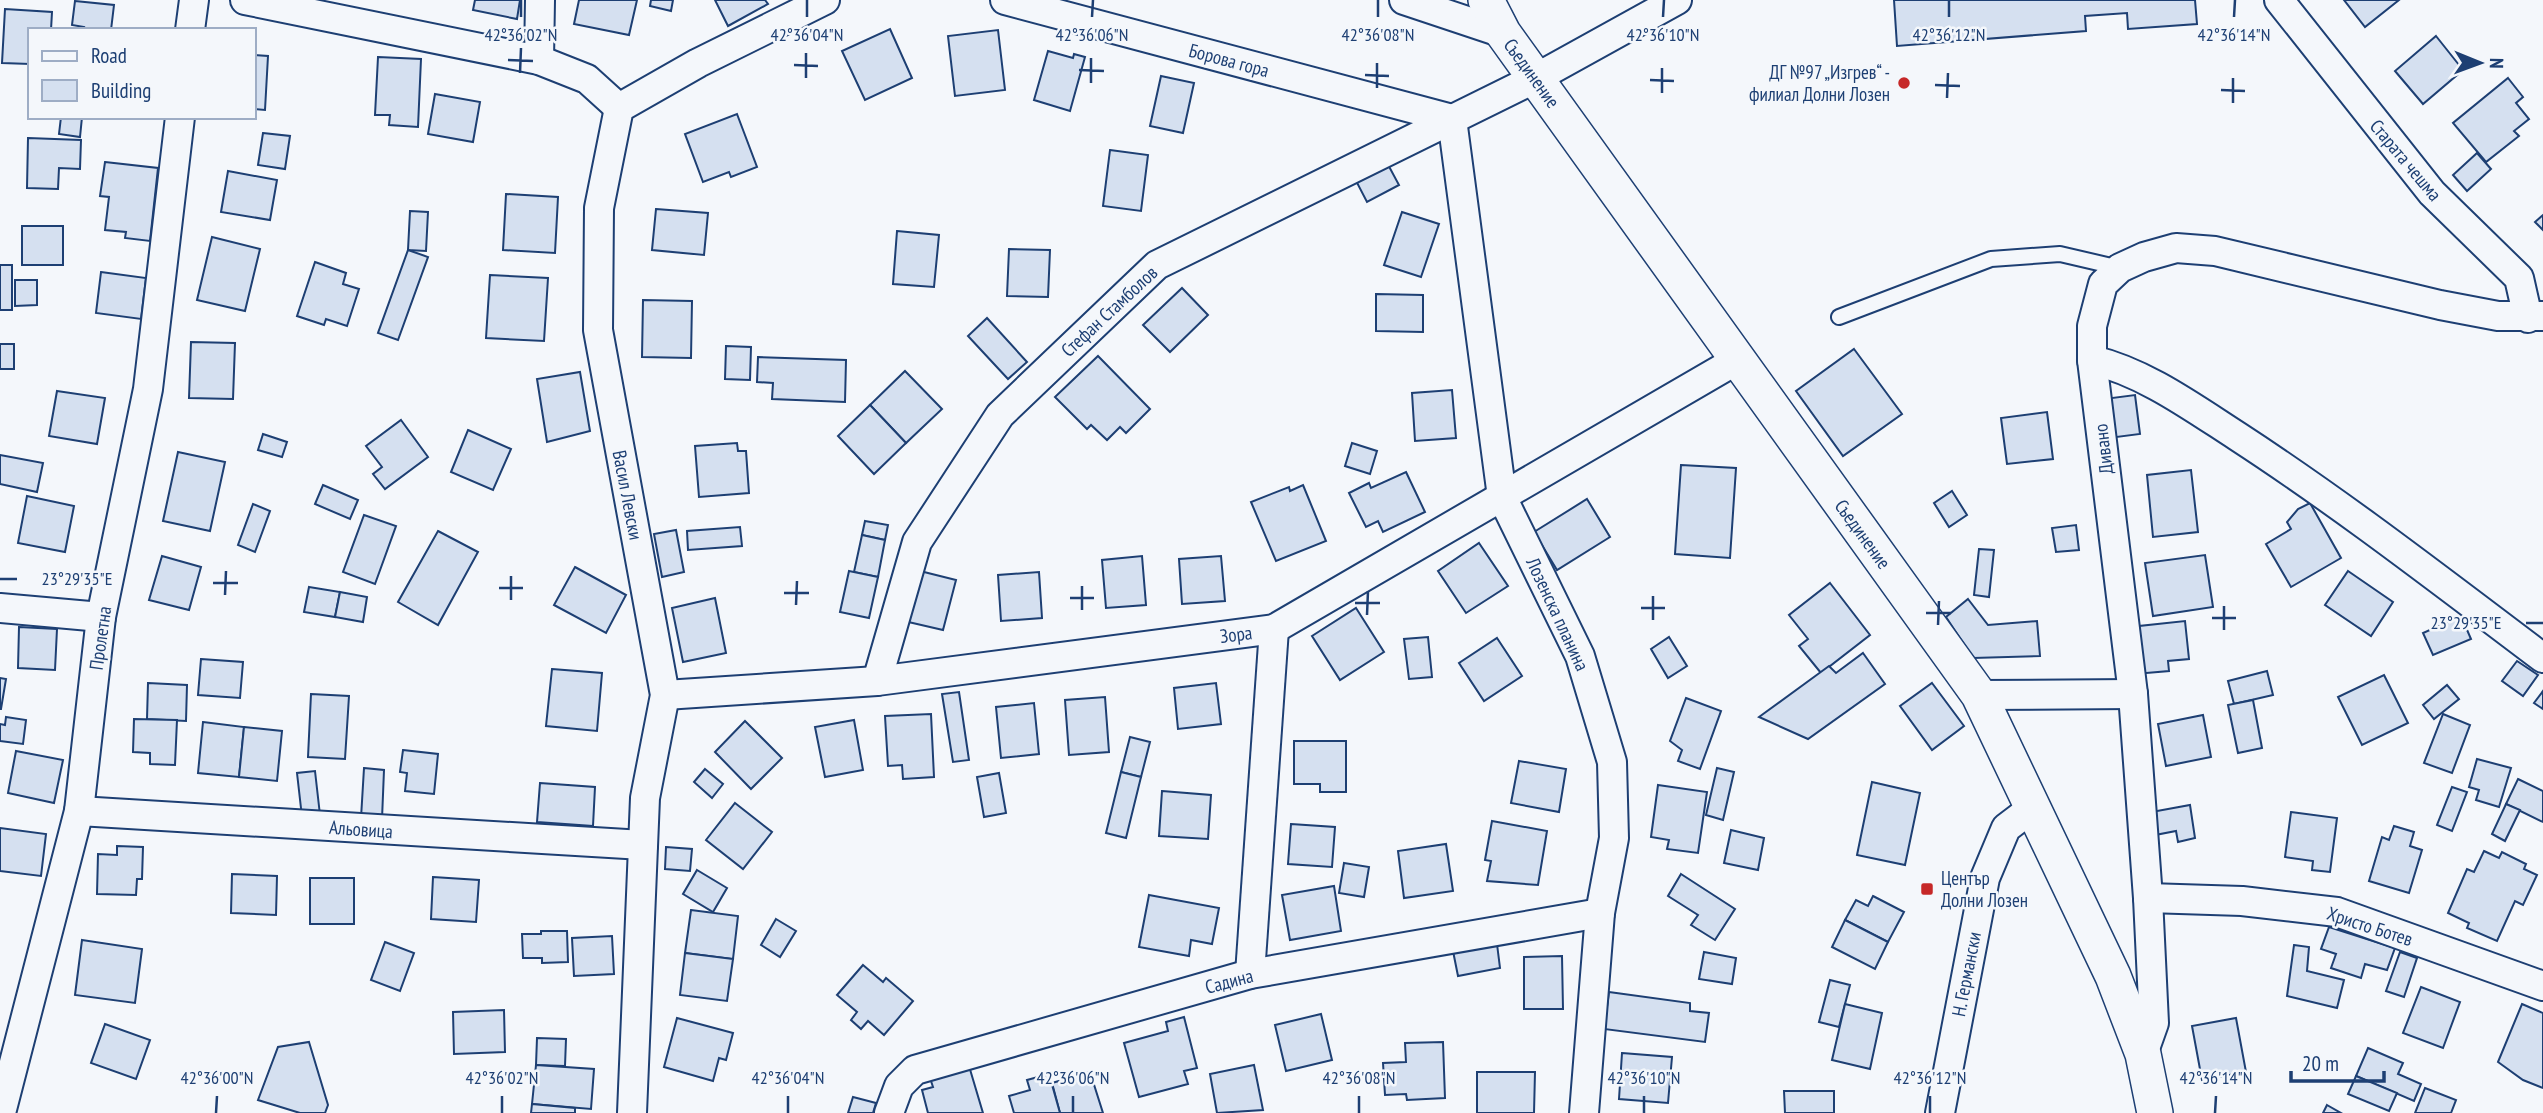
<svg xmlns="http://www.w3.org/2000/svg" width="2543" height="1113" font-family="'PT Sans Narrow',sans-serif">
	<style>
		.building { fill: #d5e0f0; stroke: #1d3f73; stroke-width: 2 }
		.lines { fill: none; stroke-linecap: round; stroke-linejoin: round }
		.service-casing { stroke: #1d3f73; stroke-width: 18 }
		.minor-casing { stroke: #1d3f73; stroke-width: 32 }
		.tertiary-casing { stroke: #1d3f73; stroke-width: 38 }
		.service { stroke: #f4f7fb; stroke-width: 14 }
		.minor { stroke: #f4f7fb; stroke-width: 28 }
		.tertiary { stroke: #f4f7fb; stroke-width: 35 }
		.ticks { fill: none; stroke: #1d3f73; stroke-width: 2.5 }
		.poi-dot { fill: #c62828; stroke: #f4f7fb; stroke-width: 2.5 }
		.labels { text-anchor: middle; stroke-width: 5; stroke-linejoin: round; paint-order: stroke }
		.street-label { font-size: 19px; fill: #1d3f73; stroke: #f4f7fb }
		.poi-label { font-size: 19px; fill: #1d3f73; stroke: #f4f7fb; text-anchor: end }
		.ticks-label { font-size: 18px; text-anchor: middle; fill: #1d3f73; stroke: #f4f7fb; stroke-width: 5; stroke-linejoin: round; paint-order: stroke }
	</style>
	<rect width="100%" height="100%" fill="#f4f7fb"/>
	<g class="building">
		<polygon points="475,0 520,0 517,19 473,10"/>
		<polygon points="579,0 637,0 629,35 574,24"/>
		<polygon points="651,0 673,0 671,11 650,6"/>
		<polygon points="715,0 765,0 768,4 728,26"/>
		<polygon points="1894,0 2195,0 2197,24 2128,29 2127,13 2085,16 2086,31 1897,46"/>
		<polygon points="2344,0 2399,0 2365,27"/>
		<polygon points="75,1 114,5 111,30 83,30 84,27 72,25"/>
		<polygon points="5,9 52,12 51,30 30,30 30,64 2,63"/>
		<polygon points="890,29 912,78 865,100 842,51"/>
		<polygon points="998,30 1005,90 955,96 948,36"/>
		<polygon points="2436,36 2463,70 2423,104 2395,71"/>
		<polygon points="1048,51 1073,58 1074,54 1085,57 1070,111 1034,100"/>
		<polygon points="254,55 268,56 265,110 254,109"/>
		<polygon points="378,57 421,59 418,127 389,125 390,115 375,115"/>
		<polygon points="1161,76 1194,83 1183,133 1150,126"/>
		<polygon points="2508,78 2523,97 2516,103 2529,119 2514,131 2519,136 2486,162 2453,123"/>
		<polygon points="435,94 480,102 473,142 428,134"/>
		<polygon points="737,114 757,167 731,177 729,172 703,182 685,134"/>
		<polygon points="61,117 82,117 80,137 59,134"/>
		<polygon points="263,133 290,136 285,169 258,165"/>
		<polygon points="28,138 81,140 80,169 59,168 58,189 27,188"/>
		<polygon points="1110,150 1148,155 1141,211 1103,206"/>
		<polygon points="2477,153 2491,169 2467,191 2453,175"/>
		<polygon points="1385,159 1399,185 1367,202 1353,175"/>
		<polygon points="105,162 158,168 150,241 125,238 126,232 105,230 109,197 100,196"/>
		<polygon points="228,171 277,180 270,220 221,212"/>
		<polygon points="506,194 558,197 555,253 503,250"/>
		<polygon points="656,209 708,213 704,255 652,250"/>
		<polygon points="410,211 428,212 426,251 408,250"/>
		<polygon points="1402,212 1439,224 1421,277 1384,265"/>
		<polygon points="2543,215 2543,230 2535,222"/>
		<rect x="22" y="226" width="41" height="39"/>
		<polygon points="897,231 939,235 934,287 893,284"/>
		<polygon points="212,237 260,249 245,311 197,300"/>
		<polygon points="1009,249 1050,250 1048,297 1007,296"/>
		<polygon points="408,250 428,257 398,340 378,333"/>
		<polygon points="315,262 346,273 343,284 359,289 347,326 326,319 324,325 297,316"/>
		<rect x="0" y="265" width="12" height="45"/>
		<polygon points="101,272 146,278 141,319 96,313"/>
		<polygon points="490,275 548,278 544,341 486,338"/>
		<polygon points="15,280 37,280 37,305 15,306"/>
		<polygon points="1182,288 1208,315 1170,352 1143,325"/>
		<polygon points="1376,294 1423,295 1423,332 1376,331"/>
		<polygon points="643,300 692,301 691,358 642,357"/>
		<polygon points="987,318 1027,362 1008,379 968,336"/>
		<polygon points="191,342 235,343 233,399 189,398"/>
		<rect x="0" y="344" width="14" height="25"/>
		<polygon points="726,346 751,347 750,380 725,379"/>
		<polygon points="1854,349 1902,414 1843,456 1796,391"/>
		<polygon points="1098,356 1150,409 1126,433 1120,427 1107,440 1091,425 1087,429 1055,397"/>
		<polygon points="758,357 846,360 845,402 772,399 773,383 757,382"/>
		<polygon points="905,371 942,409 906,443 870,405"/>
		<polygon points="580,372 590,431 547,442 537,379"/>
		<polygon points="1452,390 1456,438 1415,441 1412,393"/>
		<polygon points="57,391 105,398 97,444 49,436"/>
		<polygon points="2135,395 2140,434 2109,438 2104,399"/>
		<polygon points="870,405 906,443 874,474 838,436"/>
		<polygon points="2047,412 2053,459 2007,464 2001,418"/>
		<polygon points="401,420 428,457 385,489 373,474 382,467 366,446"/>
		<polygon points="468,430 511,449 493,490 451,472"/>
		<polygon points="263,434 287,442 282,457 258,450"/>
		<polygon points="737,443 738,451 746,451 749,493 699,497 695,446"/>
		<polygon points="1352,443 1377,451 1370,474 1345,466"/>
		<polygon points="178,452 225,462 210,531 163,521"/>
		<polygon points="0,455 43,463 37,492 0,484"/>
		<polygon points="1681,465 1736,468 1730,558 1675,554"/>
		<polygon points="2191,470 2198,532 2153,537 2147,475"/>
		<polygon points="1406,472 1425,512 1383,532 1378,521 1366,527 1349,493 1369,483 1371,488"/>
		<polygon points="323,485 358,500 350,519 315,504"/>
		<polygon points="1303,485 1326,541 1276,561 1251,502 1289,487 1290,491"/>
		<polygon points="1952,491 1967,515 1949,527 1934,503"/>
		<polygon points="27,496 74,506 65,552 18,543"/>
		<polygon points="1587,499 1610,537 1557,570 1534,532"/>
		<polygon points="2310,503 2341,558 2291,587 2266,544 2291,529 2287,522 2298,509"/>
		<polygon points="253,504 270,511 255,552 238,545"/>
		<polygon points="364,515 396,526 375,584 343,572"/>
		<polygon points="865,521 888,525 885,540 862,535"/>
		<polygon points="2076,525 2079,550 2056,552 2052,528"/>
		<polygon points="740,527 742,546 688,550 687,531"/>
		<polygon points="676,530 684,572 662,577 654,534"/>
		<polygon points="438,531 478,552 438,625 398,602"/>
		<polygon points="862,535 885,540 878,577 854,572"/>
		<polygon points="1479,543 1508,586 1466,613 1438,571"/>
		<polygon points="1979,549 1994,550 1989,597 1974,595"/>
		<polygon points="2205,555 2213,607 2153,616 2145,563"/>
		<polygon points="162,556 201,567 189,610 149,600"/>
		<polygon points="1142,556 1146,605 1106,608 1102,560"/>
		<polygon points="1221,556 1225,601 1182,604 1179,559"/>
		<polygon points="575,567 626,595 606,633 554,605"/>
		<polygon points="916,570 956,580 943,630 904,621"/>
		<polygon points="849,571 878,577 869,618 840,612"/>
		<polygon points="2348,571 2393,602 2371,636 2325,605"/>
		<polygon points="1039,572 1042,618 1001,621 998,575"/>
		<polygon points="1830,583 1870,635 1821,673 1799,646 1808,639 1789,615"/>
		<polygon points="309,587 340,592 335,617 304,612"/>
		<polygon points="340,592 367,597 363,622 335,617"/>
		<polygon points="715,598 726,653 683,662 672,608"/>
		<polygon points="1968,599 1988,625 2037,621 2040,656 1973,658 1946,617"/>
		<polygon points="1356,608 1384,652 1340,680 1312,636"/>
		<polygon points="2461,616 2471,639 2433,655 2423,633"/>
		<polygon points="2185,621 2189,659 2168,661 2169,671 2135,674 2130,627"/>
		<polygon points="19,627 57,629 55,670 18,668"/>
		<polygon points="1428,637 1432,677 1409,679 1404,639"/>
		<polygon points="1669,637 1687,666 1668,678 1651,649"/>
		<polygon points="1497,638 1522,676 1484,701 1459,663"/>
		<polygon points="1863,653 1885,684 1808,739 1759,717 1829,666 1836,673"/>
		<polygon points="201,659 243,662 240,698 198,695"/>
		<polygon points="2517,661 2538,675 2523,696 2502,681"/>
		<polygon points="552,669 602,673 597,731 546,726"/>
		<polygon points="2267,671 2273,695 2234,704 2228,681"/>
		<polygon points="2384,675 2408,723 2362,745 2338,697"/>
		<polygon points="0,678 6,679 1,709 0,709"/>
		<polygon points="148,683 187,685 186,721 147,719"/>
		<polygon points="1216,683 1221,724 1178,729 1174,688"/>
		<polygon points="1932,683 1964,726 1932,750 1900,706"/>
		<polygon points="2447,685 2459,699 2434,719 2423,705"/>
		<polygon points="2543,691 2543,709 2534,703"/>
		<polygon points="959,692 969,760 953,762 942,694"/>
		<polygon points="311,694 349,696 345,759 308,757"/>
		<polygon points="1105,697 1109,752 1069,755 1065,700"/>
		<polygon points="1686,698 1721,711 1700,769 1678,761 1682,750 1670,741"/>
		<polygon points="2253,700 2262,748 2238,753 2228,705"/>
		<polygon points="1034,703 1039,754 1001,758 996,707"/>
		<polygon points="931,714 934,777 903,779 902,765 888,766 885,716"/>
		<polygon points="2443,714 2470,725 2452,773 2424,763"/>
		<polygon points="2203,715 2211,757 2166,766 2158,724"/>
		<polygon points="6,717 26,720 23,744 0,741 0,724 5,725"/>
		<polygon points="134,719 177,720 175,765 150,764 150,753 133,752"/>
		<polygon points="854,720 863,770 825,777 815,727"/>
		<polygon points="745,721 782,758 751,789 715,752"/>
		<polygon points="203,722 244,727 239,777 198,773"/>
		<polygon points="244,727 282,731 277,781 239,777"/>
		<polygon points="1130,737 1150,742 1141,777 1121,772"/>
		<polygon points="1294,741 1346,741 1346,792 1320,792 1320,784 1294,784"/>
		<polygon points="403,750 438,754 434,794 405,791 407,773 400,772"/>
		<polygon points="16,751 63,760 54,803 8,793"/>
		<polygon points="2477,759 2511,768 2499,807 2476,800 2479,790 2469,787"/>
		<polygon points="1519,761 1566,769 1559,812 1511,803"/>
		<polygon points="364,768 384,770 382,819 361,818"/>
		<polygon points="1717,768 1734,772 1723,820 1706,815"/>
		<polygon points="705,769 723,784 712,798 694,782"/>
		<polygon points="315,771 320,815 302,817 297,773"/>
		<polygon points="1121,772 1141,777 1126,838 1106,833"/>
		<polygon points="999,773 1006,813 984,817 977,777"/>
		<polygon points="2518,779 2543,791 2543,822 2506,804"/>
		<polygon points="1872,782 1920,793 1905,865 1857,855"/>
		<polygon points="540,783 595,787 593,826 537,822"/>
		<polygon points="1658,785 1707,792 1698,853 1667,849 1669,840 1651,837"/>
		<polygon points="2452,787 2467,792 2452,831 2437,825"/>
		<polygon points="1162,791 1211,795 1208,839 1159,836"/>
		<polygon points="735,803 772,832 743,869 706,840"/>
		<polygon points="2506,804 2520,810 2505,841 2492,834"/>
		<polygon points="2190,805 2195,838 2178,842 2176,831 2150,836 2146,813"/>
		<polygon points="2291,812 2337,818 2330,872 2312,870 2313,861 2285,857"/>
		<polygon points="1492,821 1547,831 1538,885 1487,881 1491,861 1485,860"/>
		<polygon points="1291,824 1335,827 1332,867 1288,864"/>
		<polygon points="2394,826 2414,832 2410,846 2422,850 2409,893 2369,881 2382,837 2389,840"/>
		<polygon points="0,828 46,834 41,876 0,871"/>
		<polygon points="1731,830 1764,838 1758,870 1724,863"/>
		<polygon points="1446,844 1453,891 1404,898 1398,851"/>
		<polygon points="117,846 143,847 142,879 137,879 136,895 97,894 98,854 117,855"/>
		<polygon points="666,847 692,849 690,871 665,869"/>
		<polygon points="2484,851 2499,858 2502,852 2526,864 2524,869 2537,875 2523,905 2515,901 2497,941 2467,928 2469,923 2448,913 2467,869 2474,872"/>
		<polygon points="1344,863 1369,867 1364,897 1339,893"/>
		<polygon points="697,870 727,888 713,912 683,894"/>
		<polygon points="232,874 277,876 276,915 231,913"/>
		<polygon points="1681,874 1735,909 1715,940 1691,925 1698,915 1668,896"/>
		<polygon points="433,877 479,880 476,922 431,919"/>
		<rect x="310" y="878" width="44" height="46"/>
		<polygon points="1334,886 1341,931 1290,940 1282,895"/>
		<polygon points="1149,895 1219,908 1212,944 1191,940 1189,956 1139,947"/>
		<polygon points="1873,896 1904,912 1888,942 1845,920 1856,900 1868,906"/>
		<polygon points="691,910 738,916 733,959 685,953"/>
		<polygon points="776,919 796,931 780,957 761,945"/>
		<polygon points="1845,920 1888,942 1875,969 1832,947"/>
		<polygon points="2329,927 2395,948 2387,970 2365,964 2361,978 2331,968 2336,954 2321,949"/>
		<polygon points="541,931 567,931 568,962 542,963 542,958 523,958 522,934 541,934"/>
		<polygon points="612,936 614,974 574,976 572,938"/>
		<polygon points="82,940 142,949 135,1003 75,995"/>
		<polygon points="385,942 414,953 400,991 371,980"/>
		<polygon points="1497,944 1500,968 1458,976 1453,951"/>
		<polygon points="2294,945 2309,947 2307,971 2344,980 2337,1008 2287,996"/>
		<polygon points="1704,952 1736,958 1732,984 1699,979"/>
		<polygon points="2400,952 2417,958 2404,997 2386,991"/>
		<polygon points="685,953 733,959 727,1001 680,995"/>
		<polygon points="1562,956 1563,1009 1524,1009 1524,957"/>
		<polygon points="863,965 883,982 886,978 913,1001 884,1035 868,1021 861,1029 851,1020 857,1012 837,995"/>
		<polygon points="1830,980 1850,985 1839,1027 1819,1022"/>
		<polygon points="2421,987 2460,1002 2443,1048 2403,1033"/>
		<polygon points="1609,992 1690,1003 1690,1011 1709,1013 1705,1042 1604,1029"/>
		<polygon points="1845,1004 1882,1013 1870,1069 1832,1060"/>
		<polygon points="2522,1004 2543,1013 2543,1088 2523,1080 2498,1062"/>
		<polygon points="504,1010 505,1052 454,1054 453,1012"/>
		<polygon points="1321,1014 1332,1060 1286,1071 1275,1025"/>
		<polygon points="1184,1017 1197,1068 1184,1071 1188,1084 1139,1097 1124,1043 1168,1031 1166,1022"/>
		<polygon points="677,1018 733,1033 726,1060 719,1058 713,1081 664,1067"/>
		<polygon points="2236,1018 2246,1072 2202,1080 2192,1026"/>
		<polygon points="105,1024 150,1040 136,1079 91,1063"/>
		<polygon points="537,1038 566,1039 565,1066 536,1065"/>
		<polygon points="309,1042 328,1105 325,1113 300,1113 258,1100 278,1047"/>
		<polygon points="1443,1042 1445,1098 1407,1100 1406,1094 1385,1095 1383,1063 1406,1062 1405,1043"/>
		<polygon points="2368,1048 2403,1063 2398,1074 2421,1084 2414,1101 2356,1076"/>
		<polygon points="1622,1053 1672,1057 1668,1103 1619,1099"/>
		<polygon points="536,1065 594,1069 591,1109 532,1104"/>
		<polygon points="1254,1065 1263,1110 1217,1113 1210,1074"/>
		<polygon points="969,1066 983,1113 928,1113 922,1090 933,1087 930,1078"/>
		<polygon points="1090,1072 1103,1113 1060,1113 1052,1083"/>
		<polygon points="1477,1072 1535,1072 1534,1113 1477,1113"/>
		<polygon points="1049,1074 1060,1113 1014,1113 1009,1096 1030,1090 1027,1080"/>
		<polygon points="2356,1076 2397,1093 2389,1111 2348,1094"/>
		<polygon points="2425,1088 2456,1100 2451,1113 2415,1113"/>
		<polygon points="1784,1091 1834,1091 1834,1113 1785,1113"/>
		<polygon points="853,1097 876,1103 873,1113 848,1113"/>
		<polygon points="532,1104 575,1108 575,1113 531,1113"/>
		<polygon points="2327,1105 2341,1113 2323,1113"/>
	</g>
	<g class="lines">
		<g class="service-casing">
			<polyline id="service" points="1839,317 1991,259 2060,254 2120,268"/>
		</g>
		<g class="minor-casing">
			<g id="minor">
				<polyline points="245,0 539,60 587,79 619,108"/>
				<polyline points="1005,0 1452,119 1502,497 1580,656 1612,762 1614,838 1600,913 1584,1113"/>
				<polyline points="1404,0 1503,33"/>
				<polyline points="2279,0 2432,193 2519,278 2528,318"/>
				<polyline points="190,30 194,0"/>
				<polyline points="539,60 540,0"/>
				<path d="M2092,360C2144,372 2192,407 2237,436C2343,505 2442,582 2543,658"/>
				<polyline points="0,608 101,617"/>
				<polyline points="877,681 917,542 1000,415 1157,265 1536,78 1677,0"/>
				<polyline points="665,695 877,681 1274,629 1737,360"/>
				<polyline points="1979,695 2133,694"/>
				<polyline points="79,811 643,845"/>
				<polyline points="2148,898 2242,901 2337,912 2543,986"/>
				<polyline points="1250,974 1274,629"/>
				<polyline points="2143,1054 2154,1023 2148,898 2133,694 2092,360 2092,326 2103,284 2120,268 2144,257 2176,248 2215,251 2440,305 2498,316 2543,316"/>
				<polyline points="1,1113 79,811 101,617 148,389 180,117"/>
				<polyline points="632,1113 645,798 665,695 598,330 599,208 619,108 698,63 825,0"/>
				<polyline points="889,1113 899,1086 915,1070 1250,974 1600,913"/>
				<polyline points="1940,1113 1985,878 2006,828 2031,809"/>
			</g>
		</g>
		<g class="tertiary-casing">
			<polyline id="tertiary" points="1486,0 1503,33 1979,695 2113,976 2143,1054 2155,1113"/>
		</g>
		<use href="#service" class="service"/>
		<use href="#minor" class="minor"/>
		<use href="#tertiary" class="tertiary"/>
	</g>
	<path class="ticks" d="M521,17V0M807,17V0M1092,17L1093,0M1378,17V0M1663,17L1664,0M1949,17V0M2234,17L2235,0M508,60L533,61M794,65L818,66M1079,70L1104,71M520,73L521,48M1365,75L1389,76M806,78V53M1650,80L1674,81M1091,83V58M1935,85L1960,86M1377,88V63M2221,90L2245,91M1662,93V68M1947,98L1948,73M2233,103V78M0,579H17M213,583H238M499,588H523M784,593H809M225,595L226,571M1070,598H1094M511,600V576M1355,603H1380M796,605L797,581M1641,608H1665M1082,610V586M1926,613H1951M1367,615L1368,591M2212,618H2236M1653,620V596M2526,623H2543M1938,625L1939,601M2224,630V606M216,1113L217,1096M502,1113V1096M788,1113V1096M1073,1113V1096M1359,1113V1096M1644,1113V1096M1930,1113V1096M2215,1113L2216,1096"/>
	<g class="poi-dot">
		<circle cx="1904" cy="83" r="7"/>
		<rect x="1920" y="882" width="14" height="14" rx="3.5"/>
	</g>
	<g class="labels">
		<g class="street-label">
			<text transform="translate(1229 60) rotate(15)" y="7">Борова гора</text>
			<text transform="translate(1532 73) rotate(54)" y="7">Съединение</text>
			<text transform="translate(2406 160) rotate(50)" y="7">Старата чешма</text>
			<text transform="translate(1109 311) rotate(-43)" y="7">Стефан Стамболов</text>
			<text transform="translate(2103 449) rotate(-97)" y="7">Дивано</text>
			<text transform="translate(628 495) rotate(79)" y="7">Васил Левски</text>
			<text transform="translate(1863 534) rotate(54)" y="7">Съединение</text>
			<text transform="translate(1558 614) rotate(65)" y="7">Лозенска планина</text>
			<text transform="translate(1236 634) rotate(-7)" y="7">Зора</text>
			<text transform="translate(100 638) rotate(-82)" y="7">Пролетна</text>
			<text transform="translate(361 829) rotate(4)" y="7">Альовица</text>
			<text transform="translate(2370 926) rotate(18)" y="7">Христо Ботев</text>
			<text transform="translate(1966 974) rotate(-79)" y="7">Н. Германски</text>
			<text transform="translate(1229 981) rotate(-15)" y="7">Садина</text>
		</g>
		<g class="poi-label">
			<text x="1890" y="79">ДГ №97 „Изгрев“ -<tspan x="1890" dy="22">филиал Долни Лозен</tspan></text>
			<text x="1941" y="885" text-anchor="start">Център<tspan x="1941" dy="22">Долни Лозен</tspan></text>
		</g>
	</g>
	<g class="ticks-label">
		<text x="521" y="41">42°36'02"N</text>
		<text x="807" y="41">42°36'04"N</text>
		<text x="1092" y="41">42°36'06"N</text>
		<text x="1378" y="41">42°36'08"N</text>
		<text x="1663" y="41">42°36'10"N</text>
		<text x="1949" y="41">42°36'12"N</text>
		<text x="2234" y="41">42°36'14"N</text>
		<text x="77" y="585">23°29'35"E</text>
		<text x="2466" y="629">23°29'35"E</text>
		<text x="217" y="1084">42°36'00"N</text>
		<text x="502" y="1084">42°36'02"N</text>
		<text x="788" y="1084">42°36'04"N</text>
		<text x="1073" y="1084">42°36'06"N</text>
		<text x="1359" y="1084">42°36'08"N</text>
		<text x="1644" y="1084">42°36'10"N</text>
		<text x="1930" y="1084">42°36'12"N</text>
		<text x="2216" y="1084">42°36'14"N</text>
	</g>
	<rect x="28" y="28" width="228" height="91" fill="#f4f7fb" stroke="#9eadc5" stroke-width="2"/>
	<rect x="42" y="51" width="35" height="10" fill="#f4f7fb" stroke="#9eadc5" stroke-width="2"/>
	<text x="91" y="63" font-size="21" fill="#1d3f73">Road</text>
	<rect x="42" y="80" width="35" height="21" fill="#d5e0f0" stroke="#9eadc5" stroke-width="2"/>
	<text x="91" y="98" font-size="21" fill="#1d3f73">Building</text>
	<g transform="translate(2480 63) rotate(91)" stroke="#f4f7fb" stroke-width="5" paint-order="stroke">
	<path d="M0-5L12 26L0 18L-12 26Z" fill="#1d3f73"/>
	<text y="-10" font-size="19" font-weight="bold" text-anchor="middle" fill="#1d3f73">N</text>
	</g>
	<path d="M2291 1071v10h93v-10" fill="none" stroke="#1d3f73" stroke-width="3.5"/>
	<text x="2302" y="1071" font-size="21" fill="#1d3f73" stroke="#f4f7fb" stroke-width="5" paint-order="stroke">20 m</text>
</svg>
